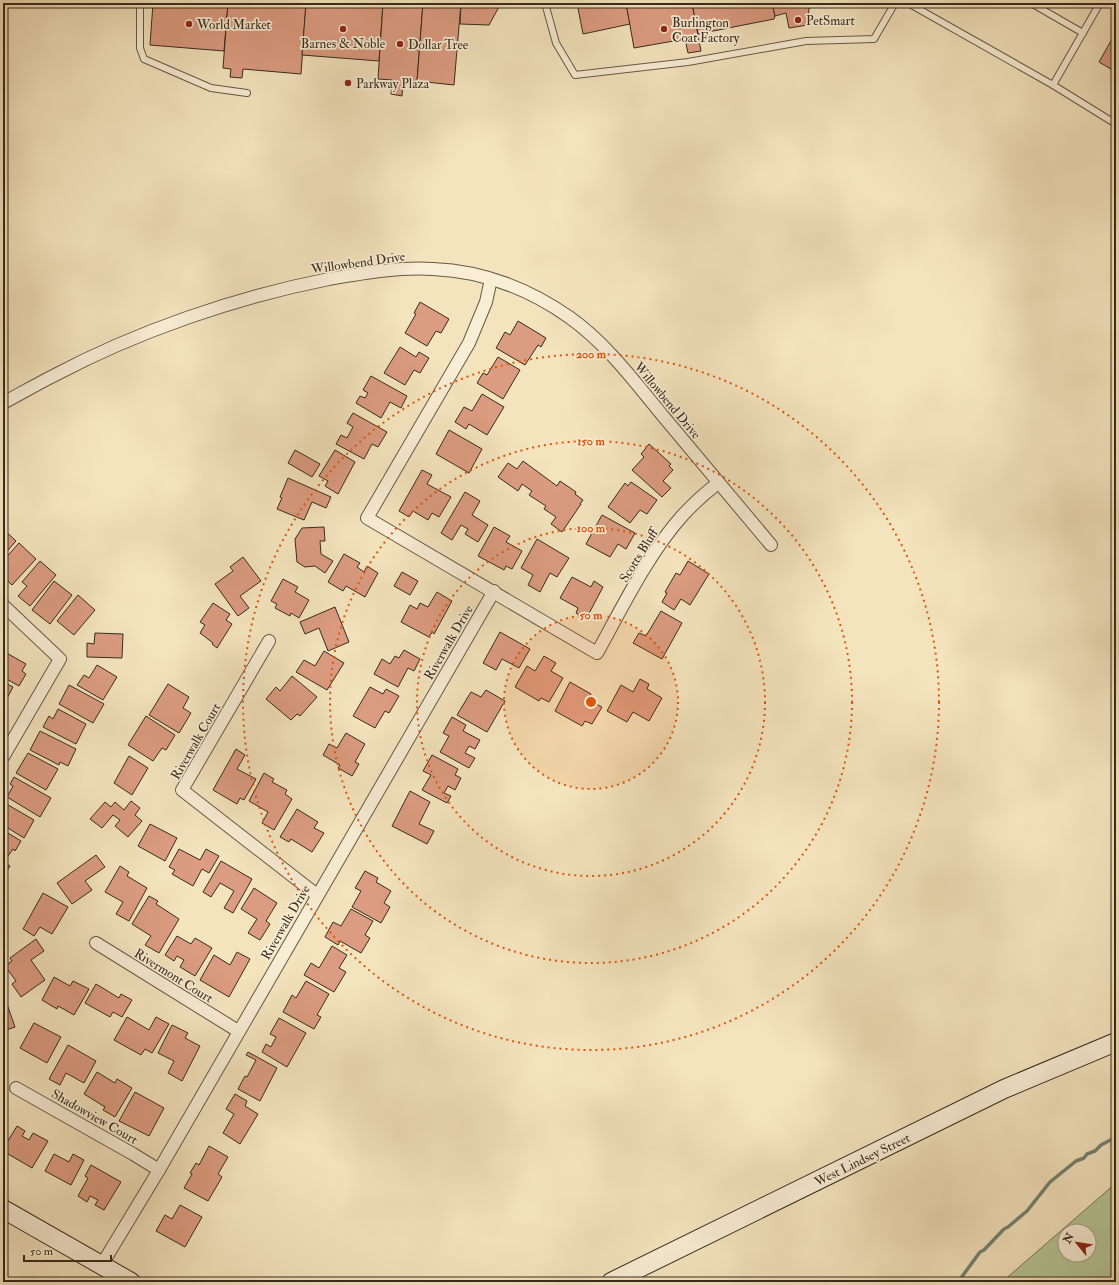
<svg xmlns="http://www.w3.org/2000/svg" width="1119" height="1285" font-family="'IM FELL Double Pica',serif">
	<style>
		.green { fill: #b5c596; stroke: #767859; fill-rule: evenodd }
		.lines { fill: none; stroke-linecap: round; stroke-linejoin: round }
		.stream { stroke: #748474; stroke-width: 3.5 }
		.building { fill: #dc9c81; stroke: #382b1c }
		.service-casing { stroke: #675944; stroke-width: 8 }
		.minor-casing { stroke: #675944; stroke-width: 14 }
		.secondary-casing { stroke: #382b1c; stroke-width: 20 }
		.service { stroke: #f8edd5; stroke-width: 6 }
		.minor { stroke: #f8edd5; stroke-width: 12 }
		.secondary { stroke: #f8edd5; stroke-width: 18 }
		.ring { fill: none; stroke: #df570d; stroke-width: 2; stroke-dasharray: 2 4 }
		.poi-dot { fill: #8f2418; stroke: #f8edd5; stroke-width: 1.5 }
		.labels { text-anchor: middle; stroke-width: 3.5; stroke-linejoin: round; paint-order: stroke }
		.poi-label { font-size: 13px; fill: #382b1c; stroke: #f8edd5; text-anchor: start }
		.street-label { font-size: 13px; fill: #382b1c; stroke: #f8edd5 }
		.centre { fill: #df570d; stroke: #f8edd5; stroke-width: 2 }
		.ring-label { font-size: 12px; text-anchor: middle; font-weight: bold; fill: #df570d; stroke: #f8edd5; stroke-width: 3.5; stroke-linejoin: round; paint-order: stroke }
	</style>
	<rect width="100%" height="100%" fill="#f4e4be"/>
	<filter id="stains"><feTurbulence type="fractalNoise" baseFrequency=".005" numOctaves="4"/><feColorMatrix values="0 0 0 0 .2 0 0 0 0 .09 0 0 0 0 .02 0 0 0 .5 -.17"/></filter>
	<radialGradient id="worn" r=".72"><stop offset=".6" stop-color="#630" stop-opacity="0"/><stop offset="1" stop-color="#630" stop-opacity=".3"/></radialGradient>
	<path class="green" d="M1116,1183V1282H1002ZM1065,1231H1089V1255H1065Z"/>
	<g class="lines">
		<polyline class="stream" points="958,1282 980,1252 984,1250 1004,1229 1008,1227 1027,1211 1050,1182 1076,1161 1084,1158 1087,1154 1095,1151 1101,1145 1116,1137"/>
	</g>
	<g class="building">
		<polygon points="153,3 228,3 224,51 150,45"/>
		<polygon points="228,3 306,3 301,74 243,69 242,78 230,77 231,69 223,68"/>
		<polygon points="306,3 383,3 379,61 302,55"/>
		<polygon points="383,3 423,3 417,81 403,81 402,96 391,94 392,80 378,79"/>
		<polygon points="423,3 461,3 454,85 417,81"/>
		<polygon points="461,3 501,3 489,25 460,24"/>
		<polygon points="577,3 626,3 630,24 583,34"/>
		<polygon points="626,3 692,3 701,51 688,53 685,39 634,48"/>
		<polygon points="692,3 772,3 775,16 774,19 698,34"/>
		<polygon points="772,3 832,3 832,4 809,8 808,25 789,28 786,13 775,16"/>
		<polygon points="1116,32 1116,72 1099,62"/>
		<polygon points="420,302 449,319 441,333 436,331 427,346 405,333 416,314 414,313"/>
		<polygon points="518,321 546,338 541,347 538,345 525,365 496,348 505,332 510,335"/>
		<polygon points="400,347 416,357 419,352 429,358 420,373 414,370 405,385 384,373"/>
		<polygon points="498,357 520,370 503,399 477,383 483,373 487,375"/>
		<polygon points="371,376 407,396 401,408 390,402 381,418 356,403 360,396 365,398 368,393 363,390"/>
		<polygon points="482,394 504,407 487,435 469,424 466,429 455,422 464,407 472,411"/>
		<polygon points="353,413 387,432 378,447 372,444 364,459 336,444 341,435 347,438 353,427 347,423"/>
		<polygon points="449,430 482,449 469,473 436,454"/>
		<polygon points="649,444 671,464 669,466 673,470 663,481 671,488 662,497 632,470 644,457 641,454"/>
		<polygon points="295,450 320,464 312,477 288,463"/>
		<polygon points="335,450 355,462 338,494 325,486 328,481 319,476"/>
		<polygon points="523,461 557,486 560,481 576,492 575,494 583,500 580,504 581,504 562,532 551,524 556,517 544,509 546,506 529,495 532,491 522,484 518,491 498,477 508,463 517,469"/>
		<polygon points="422,470 432,475 427,484 451,497 439,517 432,513 428,520 413,511 409,517 399,511"/>
		<polygon points="288,478 331,497 326,508 312,502 304,520 277,509 282,498 280,497"/>
		<polygon points="631,482 657,500 647,514 640,510 630,523 608,507 625,483 628,486"/>
		<polygon points="465,492 480,501 472,515 488,525 478,542 465,534 468,529 461,525 452,540 441,533"/>
		<polygon points="602,515 635,533 626,549 618,544 610,557 586,544"/>
		<polygon points="324,527 325,541 320,541 321,554 333,561 325,573 315,566 305,567 297,562 295,539 302,528"/>
		<polygon points="494,527 510,536 506,542 522,551 512,569 506,566 504,570 478,556"/>
		<polygon points="3,529 16,541 3,556"/>
		<polygon points="537,539 569,558 557,577 550,573 540,592 528,585 533,575 521,568"/>
		<polygon points="19,543 36,559 12,585 3,577 3,561"/>
		<polygon points="344,554 360,563 357,567 364,572 367,566 378,573 365,597 346,586 343,591 328,582"/>
		<polygon points="243,557 261,581 240,596 249,608 238,616 215,584 233,571 230,567"/>
		<polygon points="40,561 56,575 30,606 18,596 27,586 22,582"/>
		<polygon points="688,561 709,574 690,605 681,599 674,610 662,602 667,593 665,592 676,573 680,575"/>
		<polygon points="402,572 418,581 410,595 394,586"/>
		<polygon points="572,577 591,587 594,581 603,587 586,619 576,613 578,608 560,598"/>
		<polygon points="283,579 298,587 295,592 309,600 299,618 291,613 290,616 275,608 277,604 271,601"/>
		<polygon points="54,581 72,595 50,624 32,610"/>
		<polygon points="437,592 452,601 434,634 432,632 429,637 401,622 410,605 417,609 420,603 428,607"/>
		<polygon points="78,595 95,610 74,635 57,621"/>
		<polygon points="213,603 230,614 226,620 232,624 217,648 212,644 213,643 200,633 205,625 200,622"/>
		<polygon points="335,607 349,642 328,651 319,628 305,634 300,622"/>
		<polygon points="661,611 682,623 662,659 633,643 639,633 646,636"/>
		<polygon points="500,632 530,649 519,668 502,659 496,670 483,663"/>
		<polygon points="95,633 123,634 122,658 87,657 87,643 94,644"/>
		<polygon points="404,650 420,659 414,671 408,668 398,687 374,674 382,659 390,664 395,656 399,658"/>
		<polygon points="3,651 26,664 22,671 26,674 19,686 3,677"/>
		<polygon points="324,651 344,663 327,690 296,672 304,660 315,666"/>
		<polygon points="544,656 556,663 551,671 563,678 549,702 541,698 539,701 515,687 527,666 535,671"/>
		<polygon points="97,665 117,677 103,700 77,685 84,675 89,678"/>
		<polygon points="292,676 317,697 300,716 297,714 291,720 266,699 276,687 280,691"/>
		<polygon points="640,679 649,684 647,689 662,698 649,721 633,712 627,722 607,711 621,685 633,692"/>
		<polygon points="3,682 13,687 3,706"/>
		<polygon points="570,682 591,694 588,700 602,707 592,724 585,721 582,726 555,711"/>
		<polygon points="168,684 189,697 183,708 191,713 179,733 149,715"/>
		<polygon points="69,685 104,704 93,723 59,704"/>
		<polygon points="370,687 383,694 386,689 399,696 389,713 385,711 375,728 353,716"/>
		<polygon points="486,690 505,701 487,732 457,715 471,692 481,697"/>
		<polygon points="58,709 86,724 76,744 43,727 49,716 53,719"/>
		<polygon points="146,716 175,735 166,750 162,748 153,761 128,745"/>
		<polygon points="452,717 466,725 463,731 480,740 475,749 469,746 465,753 475,758 469,768 440,752 449,736 443,733"/>
		<polygon points="40,731 76,749 68,766 60,762 59,765 30,750"/>
		<polygon points="346,733 365,744 355,762 359,764 352,776 338,768 340,765 323,755 329,744 337,748"/>
		<polygon points="236,749 245,755 237,769 256,779 244,800 240,798 237,804 213,790"/>
		<polygon points="28,753 58,769 46,790 16,773"/>
		<polygon points="432,755 458,769 455,775 461,778 455,790 448,786 444,793 451,796 447,803 422,790 431,775 423,771"/>
		<polygon points="129,756 148,768 132,795 114,783"/>
		<polygon points="264,773 274,779 272,782 287,790 285,794 292,799 274,830 262,823 268,812 249,801"/>
		<polygon points="14,777 51,798 40,817 7,797 13,786 10,784"/>
		<polygon points="410,791 430,802 419,824 434,831 427,844 392,826"/>
		<polygon points="131,801 140,808 135,815 142,821 128,837 115,826 120,820 113,815 102,828 90,819 105,802 111,807 115,802 124,810"/>
		<polygon points="3,802 34,820 24,838 3,825"/>
		<polygon points="297,809 318,822 314,828 324,833 312,852 291,839 289,842 280,837"/>
		<polygon points="150,824 177,838 165,861 138,846"/>
		<polygon points="3,830 21,841 15,851 13,849 6,859 3,857"/>
		<polygon points="179,849 200,860 206,849 219,856 209,873 202,869 193,886 172,874 175,870 169,867"/>
		<polygon points="96,855 105,867 85,881 92,890 72,904 57,883"/>
		<polygon points="221,861 252,879 233,913 224,908 234,891 220,883 211,897 203,892"/>
		<polygon points="3,862 10,866 3,877"/>
		<polygon points="120,866 129,872 127,876 147,888 129,921 116,914 123,902 105,892"/>
		<polygon points="365,871 378,878 376,882 391,891 384,903 390,907 381,923 352,907 361,891 355,888"/>
		<polygon points="254,888 277,903 266,921 270,924 260,940 248,933 257,919 241,909"/>
		<polygon points="43,893 68,907 52,934 40,927 34,936 23,929"/>
		<polygon points="149,896 158,901 156,904 179,919 159,953 145,945 151,936 132,924"/>
		<polygon points="351,909 373,921 365,935 370,938 361,953 340,941 338,945 325,937 333,922 341,926"/>
		<polygon points="177,936 191,944 195,938 212,948 195,976 180,967 184,960 177,956 174,961 165,955"/>
		<polygon points="36,939 44,951 31,960 45,980 21,997 12,984 16,981 5,966 12,961 10,958"/>
		<polygon points="332,946 347,955 339,968 346,972 334,992 304,975 311,963 319,968"/>
		<polygon points="237,952 250,959 229,997 200,980 214,955 230,965"/>
		<polygon points="54,977 70,986 73,981 89,989 74,1015 58,1006 57,1009 42,1000"/>
		<polygon points="306,981 329,994 317,1015 321,1017 314,1029 283,1012 292,995 296,998"/>
		<polygon points="96,984 119,998 121,994 132,1000 122,1017 113,1012 110,1017 85,1003"/>
		<polygon points="7,1004 15,1027 3,1031 3,1005"/>
		<polygon points="127,1017 149,1030 156,1017 169,1024 152,1053 145,1049 141,1055 114,1040"/>
		<polygon points="279,1018 306,1033 287,1067 262,1052 266,1044 271,1047 276,1037 270,1034"/>
		<polygon points="34,1023 61,1037 47,1063 20,1048"/>
		<polygon points="172,1025 188,1033 185,1038 200,1046 182,1081 168,1073 174,1061 158,1053"/>
		<polygon points="68,1045 96,1061 84,1083 66,1073 60,1085 49,1079"/>
		<polygon points="248,1052 277,1068 260,1101 238,1089 245,1076 247,1077 256,1060 246,1055"/>
		<polygon points="97,1072 115,1083 117,1079 132,1088 115,1117 103,1110 105,1107 84,1094"/>
		<polygon points="135,1092 164,1108 149,1136 119,1121"/>
		<polygon points="235,1094 247,1101 245,1106 258,1114 240,1144 223,1133 234,1114 226,1109"/>
		<polygon points="17,1126 25,1131 22,1136 29,1140 33,1133 48,1141 32,1168 3,1151 3,1149"/>
		<polygon points="209,1146 228,1157 218,1174 222,1177 208,1201 184,1188 192,1174 190,1173 196,1163 199,1165"/>
		<polygon points="54,1154 69,1162 73,1154 84,1160 71,1185 45,1171"/>
		<polygon points="91,1165 121,1182 104,1210 95,1205 98,1200 90,1196 87,1202 78,1196 88,1178 85,1176"/>
		<polygon points="180,1205 202,1217 185,1247 156,1231 165,1215 172,1219"/>
		<polygon points="3,1277 11,1282 3,1282"/>
	</g>
	<g class="lines">
		<g class="service-casing">
			<g id="service">
				<polyline points="140,3 140,48 144,59 211,88 247,93"/>
				<polyline points="545,3 556,43 575,75 688,62 806,41 874,39 895,3"/>
				<polyline points="908,3 1053,85"/>
				<polyline points="1031,3 1083,33"/>
				<polyline points="1100,3 1053,85 1116,124"/>
			</g>
		</g>
		<g class="minor-casing">
			<g id="minor">
				<path d="M491,279L486,302L469,343L367,518L597,653C622,608 648,554 682,516C693,504 705,493 718,483"/>
				<path d="M3,403C20,394 37,384 55,375C138,331 237,297 329,279C364,273 398,267 433,269C482,271 529,289 569,317C606,343 634,381 663,416C699,459 735,502 771,545"/>
				<polyline points="3,605 60,659 3,757"/>
				<polyline points="269,641 182,790 317,895"/>
				<polyline points="96,943 238,1031"/>
				<polyline points="16,1088 133,1154 159,1170"/>
				<polyline points="101,1266 159,1170 494,591"/>
			</g>
		</g>
		<g class="secondary-casing">
			<g id="secondary">
				<polyline points="3,1209 131,1282"/>
				<polyline points="611,1282 1004,1089 1116,1042"/>
			</g>
		</g>
		<use href="#service" class="service"/>
		<use href="#minor" class="minor"/>
		<use href="#secondary" class="secondary"/>
	</g>
	<circle cx="591" cy="702" r="87" fill="#df570d" fill-opacity=".12"/>
	<g class="ring">
		<circle cx="591" cy="702" r="87"/>
		<circle cx="591" cy="702" r="174"/>
		<circle cx="591" cy="702" r="261"/>
		<circle cx="591" cy="702" r="348"/>
	</g>
	<g class="poi-dot">
		<circle cx="798" cy="20" r="4"/>
		<circle cx="189" cy="24" r="4"/>
		<circle cx="343" cy="29" r="4"/>
		<circle cx="664" cy="29" r="4"/>
		<circle cx="400" cy="44" r="4"/>
		<circle cx="348" cy="83" r="4"/>
	</g>
	<g class="labels">
		<g class="poi-label">
			<text x="806" y="25">PetSmart</text>
			<text x="672" y="27">Burlington<tspan x="672" dy="15">Coat Factory</tspan></text>
			<text x="197" y="29">World Market</text>
			<text x="343" y="48" text-anchor="middle">Barnes &amp; Noble</text>
			<text x="408" y="49">Dollar Tree</text>
			<text x="356" y="88">Parkway Plaza</text>
		</g>
		<g class="street-label">
			<text transform="translate(358 262) rotate(-8)" y="5">Willowbend Drive</text>
			<text transform="translate(668 400) rotate(50)" y="5">Willowbend Drive</text>
			<text transform="translate(638 555) rotate(-58)" y="5">Scotts Bluff</text>
			<text transform="translate(448 642) rotate(-60)" y="5">Riverwalk Drive</text>
			<text transform="translate(195 741) rotate(-60)" y="5">Riverwalk Court</text>
			<text transform="translate(285 922) rotate(-60)" y="5">Riverwalk Drive</text>
			<text transform="translate(174 975) rotate(32)" y="5">Rivermont Court</text>
			<text transform="translate(95 1116) rotate(30)" y="5">Shadowview Court</text>
			<text transform="translate(862 1159) rotate(-26)" y="5">West Lindsey Street</text>
		</g>
	</g>
	<circle cx="591" cy="702" r="6" class="centre"/>
	<g class="ring-label">
		<text x="591" y="358">200 m</text>
		<text x="591" y="445">150 m</text>
		<text x="591" y="532">100 m</text>
		<text x="591" y="619">50 m</text>
	</g>
	<rect width="1119" height="1285" fill="none" stroke="#f4e4be" stroke-width="16"/>
	<rect x="4" y="4" width="1111" height="1277" fill="none" stroke="#382b1c" stroke-width="2"/>
	<rect x="8" y="8" width="1103" height="1269" fill="none" stroke="#382b1c"/>
	<g transform="translate(1077 1243) rotate(300)"><circle r="19" fill="#f8edd5" stroke="#ab9f8b"/>
	<path d="M0-3L7 15L0 10L-7 15Z" fill="#8f2418"/>
	<text y="-6" font-size="11" font-weight="bold" text-anchor="middle" fill="#382b1c">N</text>
	</g>
	<path d="M24 1255v6h87v-6" fill="none" stroke="#382b1c" stroke-width="2"/>
	<text x="30" y="1255" font-size="12" fill="#382b1c" stroke="#f8edd5" stroke-width="3" paint-order="stroke">50 m</text>
	<rect width="100%" height="100%" filter="url(#stains)"/>
	<rect width="100%" height="100%" fill="url(#worn)"/>
</svg>
